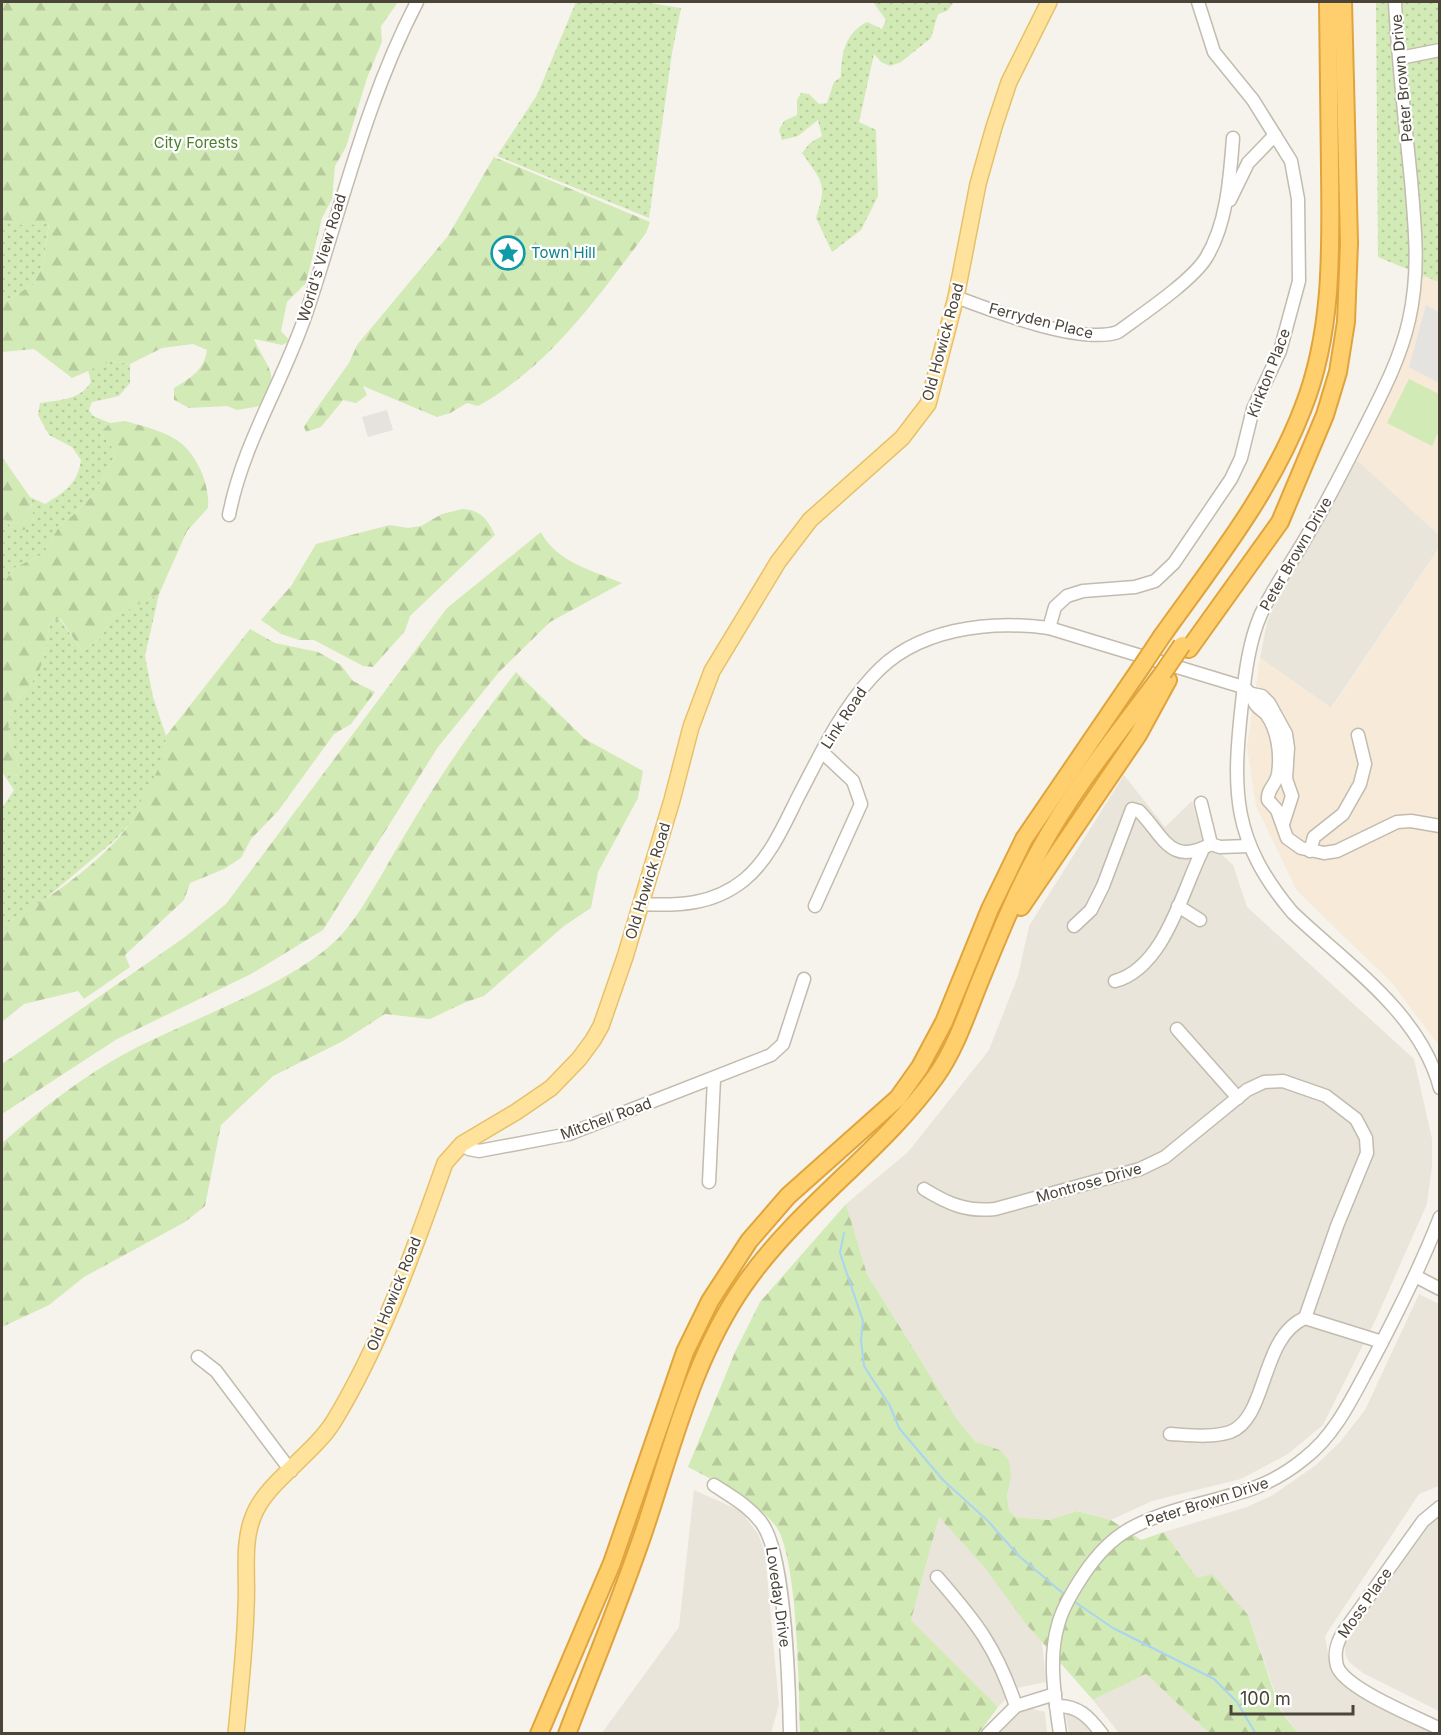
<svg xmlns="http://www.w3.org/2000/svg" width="1441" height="1735" font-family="Inter,sans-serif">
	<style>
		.residential { fill: #eae5da }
		.commercial { fill: #f7ead8 }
		.industrial { fill: #e6e2dd }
		.grass { fill: url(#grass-dots) }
		.forest { fill: url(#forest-firs) }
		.garden { fill: #d2eab5 }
		.parking { fill: #e5e3e0 }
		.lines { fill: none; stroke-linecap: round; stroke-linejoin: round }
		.stream { stroke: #a9d4f2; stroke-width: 2 }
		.minor-casing { stroke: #c2bbae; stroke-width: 15 }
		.major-casing { stroke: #e6c16a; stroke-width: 18 }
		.highway-casing { stroke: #e0a43c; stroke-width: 20 }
		.minor { stroke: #fff; stroke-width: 12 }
		.major { stroke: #ffe39c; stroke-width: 15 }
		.highway { stroke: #ffcf6e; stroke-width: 16 }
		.highway-bridge-casing { stroke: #e0a43c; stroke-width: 20; stroke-linecap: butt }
		.highway-bridge { stroke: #ffcf6e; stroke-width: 16 }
		.labels { text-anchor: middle; stroke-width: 4.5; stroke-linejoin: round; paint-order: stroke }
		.street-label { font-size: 15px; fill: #4b4439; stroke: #fff }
		.park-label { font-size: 15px; fill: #4a7f2a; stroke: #fff }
		.culture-label { font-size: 15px; fill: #0d838f; stroke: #fff; text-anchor: start }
	</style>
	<defs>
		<pattern id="grass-dots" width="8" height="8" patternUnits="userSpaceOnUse" patternTransform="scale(1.5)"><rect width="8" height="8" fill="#d2eab5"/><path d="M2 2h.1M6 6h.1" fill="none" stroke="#b6ca9c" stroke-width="1.8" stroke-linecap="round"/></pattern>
		<pattern id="forest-firs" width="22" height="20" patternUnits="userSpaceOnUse" patternTransform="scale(1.5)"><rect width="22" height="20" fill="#d2eab5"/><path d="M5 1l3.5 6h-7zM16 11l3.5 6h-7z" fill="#b6ca9c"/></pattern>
	</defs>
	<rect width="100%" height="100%" fill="#f6f3ec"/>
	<g class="residential">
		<polygon points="1356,459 1439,535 1439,548 1331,708 1260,658 1267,622 1284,585"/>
		<polygon points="1124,775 1165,827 1192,801 1201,835 1233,865 1247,907 1414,1059 1432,1139 1432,1166 1427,1204 1376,1319 1323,1425 1288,1454 1241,1479 1152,1501 1111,1520 1078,1511 1049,1520 1015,1517 1009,1510 1007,1496 1011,1477 1000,1450 976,1442 958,1421 931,1377 867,1274 846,1204 908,1152 989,1050 1018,976 1029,926"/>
		<polygon points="1419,1294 1439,1304 1439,1486 1419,1494 1325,1636 1330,1665 1340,1681 1365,1698 1439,1733 1336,1734 1334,1731 1331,1733 1298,1733 1281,1710 1248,1615 1197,1578 1164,1532 1247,1507 1273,1495 1316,1465 1339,1443 1365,1410"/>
		<polygon points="694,1490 741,1511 758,1534 765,1553 779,1705 771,1733 602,1733 679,1627"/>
		<polygon points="1439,1508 1439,1711 1363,1673 1349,1662 1345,1654 1345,1644 1364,1614 1430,1514"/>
		<polygon points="939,1517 985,1568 1042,1642 1046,1682 1017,1688 998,1707 911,1620"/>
		<polygon points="1146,1674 1209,1733 1119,1733 1093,1700"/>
		<polygon points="1017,1705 1045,1712 1047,1733 991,1734"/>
		<polygon points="1065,1712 1077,1714 1091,1733 1069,1733"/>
	</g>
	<g class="commercial">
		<polygon points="1422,274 1439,282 1439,535 1356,459 1394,385 1415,329"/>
		<polygon points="1439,548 1439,1046 1392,983 1297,891 1256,806 1247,747 1260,658 1332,708"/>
	</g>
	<polygon class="industrial" points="387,410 393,430 368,437 362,417"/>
	<g class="grass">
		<polygon points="576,2 643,2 681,8 672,53 649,218 497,156 537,95"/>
		<path d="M873,2H954L947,11L938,14L931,38L901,62L890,66L881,62L874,54L859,122L876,130L878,196L861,230L832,252L816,218C828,183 822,182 802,153L810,143L822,136L818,120L798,136L782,140L779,130L784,121L797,115V100L801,93L809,94L819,104L827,103L834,82L841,77C841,54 845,33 867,22L882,29L886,20Z"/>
		<polygon points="1376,2 1439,2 1439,282 1378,257"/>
		<polygon points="2,220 23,225 49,223 43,263 34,284 2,303"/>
		<path d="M111,361L130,364V383L119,396L92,402L89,410L93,416L110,423L100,433L111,445L115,457L92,496L72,516L60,525L43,554L14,568L2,585V516L12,528L34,522L30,497L45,504C65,492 78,483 81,460L72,447L49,435L38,415L40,403C60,400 80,400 91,382L88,370Z"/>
		<path d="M159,594L145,656L153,697L166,736L165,752L159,772L130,823L115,840L39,904L2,926V808L14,790L2,772L19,776C21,756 4,739 10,717C14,699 30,688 38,673C45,659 47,638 50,622L59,618L82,651L101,638L110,619Z"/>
	</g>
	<g class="forest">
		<path d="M2,2H398L381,26L382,42L367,78L346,147L335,166L332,199L322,218L306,283L287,302L281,331L290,341L282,345L254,339C268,371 282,373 260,406L237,410L227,406L189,408L174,400V388C191,378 204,370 207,350L193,344L162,348L130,364L111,361L72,378L34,349L2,352V303L34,284L43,263L49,224L23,225L2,220Z"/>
		<path d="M494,157L650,222L646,233C598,297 549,367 478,406L467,403L450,413L437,417L363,386L367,395L356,403L343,400L321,427L306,432L304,427L309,419L349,363L357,345L448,236Z"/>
		<path d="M125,421C143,426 168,432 182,444C199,459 210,487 208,508L187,531L159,594L110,619L101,638L82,651L60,618L50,622C47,638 45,659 38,673C30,688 14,699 10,717C4,739 21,756 19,776L2,772V585L14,568L43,554L60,525L72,516L92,496L115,457L111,445L100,433L110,423Z"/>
		<polygon points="2,457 30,497 34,522 24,530 12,528 2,516"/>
		<path d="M462,509C480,510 487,518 495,535L410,616L405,631L373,667L363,666L314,640H299L281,634L261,620L291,586L316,544L390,525L408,528L421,526L442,514Z"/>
		<path d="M541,532C555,561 593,571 622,583L550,622L500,671L438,747L323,930L251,974L117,1039L2,1114V1064L185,937L226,904L447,608Z"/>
		<path d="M250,629L275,643L318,652L341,665L353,681L375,692L351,724L334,734L278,811L251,839L241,858L224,869L190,883L184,900L125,955L130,967L84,999L78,991L24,1004L2,1022V926C42,903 104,862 130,823C135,814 139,804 144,795C156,774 165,760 166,736Z"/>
		<path d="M516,672L585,739L643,771L638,798L598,872L591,908L564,926L484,996L466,1002L430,1019L385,1014L343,1041L273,1076L221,1125L205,1206L185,1222L84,1277L49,1305L2,1327V1143C42,1109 82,1076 130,1051C190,1019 300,982 343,933C365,908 388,862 406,833C439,777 476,723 516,672Z"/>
		<path d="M846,1204L867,1274L931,1377L958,1421L976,1442L1000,1450L1009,1461L1011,1477L1007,1496L1009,1510L1015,1517L1049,1520L1077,1511L1111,1520L1141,1540L1164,1532L1197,1578L1212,1574L1248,1615L1280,1710L1298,1733H1209L1146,1674L1093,1700L1027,1625L985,1568L939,1517L911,1620L998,1707L979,1733H800C799,1693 798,1553 775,1525C753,1498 718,1483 688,1467L735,1352L760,1302Z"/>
	</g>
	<polygon class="garden" points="1409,379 1439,394 1439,431 1432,446 1387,423"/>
	<polygon class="parking" points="1426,305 1439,312 1439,383 1409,367"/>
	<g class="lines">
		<g class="stream">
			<polyline points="844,1233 840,1253 863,1321 861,1340 864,1366 890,1406 899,1428 943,1480 988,1521 1019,1556 1065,1595"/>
			<polyline points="1072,1600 1113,1628 1214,1679 1237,1702 1256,1734"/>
		</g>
		<g class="minor-casing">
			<g id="minor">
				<path d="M1395,2C1398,61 1405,121 1411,180C1415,230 1420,270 1409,320C1400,360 1381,395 1363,431C1345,466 1328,501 1308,534C1293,561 1274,586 1261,614C1249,641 1245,674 1242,703C1232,792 1232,840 1292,912C1345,963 1420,1012 1440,1088"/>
				<polyline points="1400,58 1440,50"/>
				<polyline points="1230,200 1248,163 1275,135"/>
				<path d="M956,297C993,311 1082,345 1118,332C1141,315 1192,281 1206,258C1227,224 1230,177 1233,138"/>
				<path d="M229,515C243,442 284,381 307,311C342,206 366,100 417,2"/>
				<polyline points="1049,628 1055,607 1067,596 1083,591 1135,587 1155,581 1174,563 1231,479 1241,458 1253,409 1280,351 1299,281 1298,199 1291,161 1253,100 1214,52 1198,2"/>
				<polyline points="1252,694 1262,696 1269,703 1286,734 1288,748 1286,779 1292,796 1283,824"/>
				<polyline points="1201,803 1211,844 1220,847 1249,846"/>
				<polyline points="1310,851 1314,837 1343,814 1360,784 1365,764 1358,735"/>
				<path d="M641,904C678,906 713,905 744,880C769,860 784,825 798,797C820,755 840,712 872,677C915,628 989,620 1049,628L1243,687C1252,693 1251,697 1256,705C1259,709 1264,711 1267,715C1278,731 1281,755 1278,774C1276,785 1267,789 1268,800L1277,810L1287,838L1301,848L1324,853L1337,851L1397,822L1411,821L1440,826"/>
				<polyline points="815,906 861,804 853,781 822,752"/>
				<polyline points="1178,906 1200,920"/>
				<path d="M1074,926L1091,910L1103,886L1132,809L1139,811C1164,836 1170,867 1211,844"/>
				<path d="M1115,981C1164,968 1182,892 1202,851"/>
				<polyline points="1177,1029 1238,1098"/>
				<polyline points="462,1144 469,1149 479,1151 569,1134 771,1055 783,1044 804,979"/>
				<polyline points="709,1182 714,1079"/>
				<path d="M924,1189C948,1204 967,1212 995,1209L1140,1169L1165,1157L1247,1090L1264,1082L1283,1081L1326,1096L1356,1119L1366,1138L1367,1153L1337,1226L1305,1318"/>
				<polyline points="1417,1277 1440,1289"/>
				<polyline points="198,1357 216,1371 291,1471"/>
				<path d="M1170,1434C1189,1435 1212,1438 1230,1432C1268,1418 1260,1337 1305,1318L1382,1342"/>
				<path d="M714,1485C732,1497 751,1507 763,1525C786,1560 789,1689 790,1734"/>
				<path d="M1440,1507L1423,1521L1342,1634C1336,1645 1334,1654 1337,1666C1345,1689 1417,1717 1440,1729"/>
				<path d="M937,1577C977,1623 996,1647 1016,1706"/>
				<path d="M1056,1706C1078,1705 1089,1717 1102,1734"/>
				<polyline points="988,1734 1016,1706 1055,1694"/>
				<path d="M1060,1734C1055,1699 1048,1659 1058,1625C1062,1609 1071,1594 1080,1580C1107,1537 1132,1523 1180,1509C1229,1495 1264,1492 1305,1458C1335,1435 1352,1398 1370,1365C1396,1316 1420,1269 1440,1217"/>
			</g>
		</g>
		<g class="major-casing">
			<path id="major" d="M236,1734C240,1691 245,1649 246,1607C248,1578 242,1544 253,1517C265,1483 313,1455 334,1421C383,1340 413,1252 445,1163L462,1144L516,1112L551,1088L579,1059L593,1040L601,1026L625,957L672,800L691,727L712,671L778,562L810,520L902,438L928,404L956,297L978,184L994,127L1009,82L1049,2"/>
		</g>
		<g class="highway-casing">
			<g id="highway">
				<path d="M1162,636C1214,563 1271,492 1303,408C1333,332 1331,250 1330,170C1329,114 1329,58 1328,2"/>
				<polyline points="1189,649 1280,522 1325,415 1338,372 1346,322 1349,243 1343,2"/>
				<polyline points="1021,907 1138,735 1168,680"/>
				<polyline points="539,1734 612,1563 685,1352 710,1301 749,1241 788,1196 898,1098 920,1067 944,1022 990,909 1024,839 1142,666"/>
				<path d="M567,1734C593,1666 621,1599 644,1531C672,1448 693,1358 744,1285C799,1206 881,1153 936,1076C955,1049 966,1016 978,986C997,940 1015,894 1039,851C1073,788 1120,731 1163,673"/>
			</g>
		</g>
		<use href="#minor" class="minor"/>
		<use href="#major" class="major"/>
		<use href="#highway" class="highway"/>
		<g class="highway-bridge-casing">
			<g id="highway-bridge">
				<polyline points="1142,666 1162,636"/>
				<polyline points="1163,673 1182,645"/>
			</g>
		</g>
		<use href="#highway-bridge" class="highway-bridge"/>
	</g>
	<defs>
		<g id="sight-ring" transform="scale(1.725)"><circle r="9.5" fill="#fff" stroke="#0f9aa8" stroke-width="1.5"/><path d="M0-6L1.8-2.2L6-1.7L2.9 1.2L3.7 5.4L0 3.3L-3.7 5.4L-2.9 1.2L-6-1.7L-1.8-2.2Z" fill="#0f9aa8"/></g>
	</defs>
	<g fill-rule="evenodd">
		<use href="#sight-ring" x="508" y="253"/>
	</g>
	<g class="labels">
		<g class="street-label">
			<text transform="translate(1402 78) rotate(-95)" y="5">Peter Brown Drive</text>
			<text transform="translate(322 258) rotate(-73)" y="5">World's View Road</text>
			<text transform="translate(1041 321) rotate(14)" y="5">Ferryden Place</text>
			<text transform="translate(943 342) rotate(-75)" y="5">Old Howick Road</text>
			<text transform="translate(1269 373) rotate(-69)" y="5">Kirkton Place</text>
			<text transform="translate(1296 554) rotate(-60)" y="5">Peter Brown Drive</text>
			<text transform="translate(844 718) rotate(-57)" y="5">Link Road</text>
			<text transform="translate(648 881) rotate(-73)" y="5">Old Howick Road</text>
			<text transform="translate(606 1119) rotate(-20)" y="5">Mitchell Road</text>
			<text transform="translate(1089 1183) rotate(-16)" y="5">Montrose Drive</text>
			<text transform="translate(394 1294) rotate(-68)" y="5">Old Howick Road</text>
			<text transform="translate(1207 1502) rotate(-18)" y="5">Peter Brown Drive</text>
			<text transform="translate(778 1597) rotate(82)" y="5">Loveday Drive</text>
			<text transform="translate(1365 1603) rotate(-55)" y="5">Moss Place</text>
		</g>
		<g class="park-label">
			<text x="196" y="148">City Forests</text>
		</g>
		<g class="culture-label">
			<text x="531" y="258">Town Hill</text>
		</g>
	</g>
	<rect width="1441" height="1735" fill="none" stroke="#4b4439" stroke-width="6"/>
	<path d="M1231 1705v9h122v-9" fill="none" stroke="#4b4439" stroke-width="3"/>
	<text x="1240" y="1705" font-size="18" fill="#4b4439" stroke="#ffffff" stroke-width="4.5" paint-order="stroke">100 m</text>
</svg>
